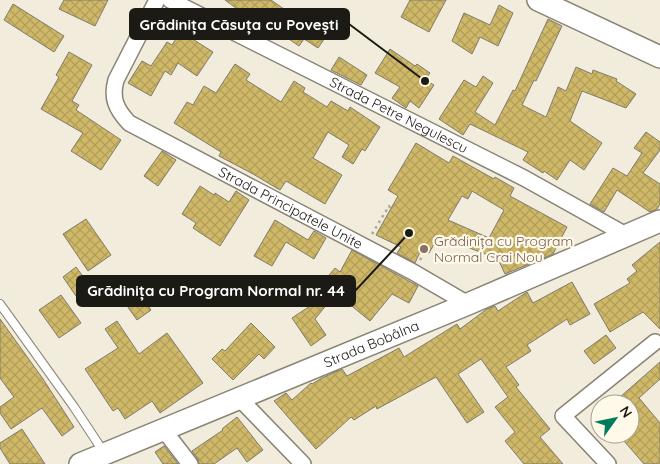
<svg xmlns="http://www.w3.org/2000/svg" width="660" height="464" font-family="Quicksand,sans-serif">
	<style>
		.building { fill: url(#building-cross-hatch); stroke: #807c6d; fill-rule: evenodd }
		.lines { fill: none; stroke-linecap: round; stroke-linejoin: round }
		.lane-casing { stroke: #888374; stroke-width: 10 }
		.street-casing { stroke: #888374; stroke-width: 18 }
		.secondary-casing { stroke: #888374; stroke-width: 24 }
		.path { stroke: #aca89a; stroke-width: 2.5; stroke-dasharray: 2.5 4; stroke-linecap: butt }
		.lane { stroke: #fff; stroke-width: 8 }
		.street { stroke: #fff; stroke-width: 15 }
		.secondary { stroke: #fff; stroke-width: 21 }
		.education-dot { fill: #8d6e63; stroke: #fef9e8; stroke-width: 2 }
		.labels { text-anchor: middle; stroke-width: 4.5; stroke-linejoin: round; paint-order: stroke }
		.street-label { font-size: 14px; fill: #1c1a14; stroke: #fef9e8 }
		.education-label { font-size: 14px; fill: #785e54; stroke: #fef9e8; text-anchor: start }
		.leader { fill: none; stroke: #1c1a14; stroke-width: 2 }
		.callout-dot { fill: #1c1a14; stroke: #fef9e8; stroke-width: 2 }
		.callout { fill: #1c1a14; stroke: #1c1a14; stroke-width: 2 }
		.callout-label { font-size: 15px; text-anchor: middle; font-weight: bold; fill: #fff }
	</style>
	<defs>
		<pattern id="building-cross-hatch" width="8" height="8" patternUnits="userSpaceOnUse" patternTransform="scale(1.25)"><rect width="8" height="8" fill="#cfb868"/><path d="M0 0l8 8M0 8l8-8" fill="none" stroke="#b19e59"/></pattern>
	</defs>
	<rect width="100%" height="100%" fill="#f1ecdb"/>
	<g class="building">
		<polygon points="64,0 108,0 95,26 59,9"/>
		<polygon points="225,0 271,0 291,14 294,9 317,26 327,12 338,19 318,48 304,39 299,46 286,37 289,32 270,19 263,28"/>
		<polygon points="410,0 446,0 429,32 401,17"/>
		<polygon points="13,4 64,36 54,52 4,20"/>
		<polygon points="499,5 513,13 498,46 480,37 472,54 452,41 464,13 490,25"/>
		<polygon points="548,19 562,26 536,81 534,80 522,105 546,117 558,87 566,91 576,67 592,74 593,70 617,79 616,81 636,94 626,108 582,91 570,121 602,143 584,170 570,160 557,180 544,171 543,173 523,160 528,152 470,124 463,135 439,119 464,80 476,87 483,76 493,83 475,112 495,125 513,90 515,91"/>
		<polygon points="186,23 199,32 194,40 213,52 197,76 178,63 171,75 165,71 151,96 128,83 142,61 151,66 167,42 172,45"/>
		<polygon points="390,49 415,66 417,64 430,73 425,80 434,85 419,108 410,101 406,108 392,98 400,87 375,73"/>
		<polygon points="69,52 92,65 72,101 79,105 76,110 121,140 101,170 71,151 83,133 41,109 59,77 56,75"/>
		<polygon points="339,57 367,75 361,85 331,70"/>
		<polygon points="235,64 250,74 246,80 281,102 294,81 305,88 303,92 327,107 331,101 348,111 350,107 380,127 365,151 362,149 353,164 342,157 349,145 328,132 313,158 342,175 325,204 286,181 280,190 253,174 219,156 221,152 174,123 187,102 193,105 204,86 216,93"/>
		<polygon points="646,132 660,142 660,150 643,173 660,184 660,204 657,209 650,212 617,190 604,212 590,204 613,168 627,176 642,153 634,148"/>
		<path d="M416,143L449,163L453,156L494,179L495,177L514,188L510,196L567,227L553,254L505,274L498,259L439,236L429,253L421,250L415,263L397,253L401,247L376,235L398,196L388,190ZM472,191L504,210L489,238L448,220L462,196L468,199Z"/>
		<polygon points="162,151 176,160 158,186 144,176"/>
		<polygon points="200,186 214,195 215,193 229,202 236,191 249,200 220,246 193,228 196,223 182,214"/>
		<polygon points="86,219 111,255 88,271 63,234"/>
		<polygon points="275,220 308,240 314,231 326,238 314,259 286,242 272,266 254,256"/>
		<polygon points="660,242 660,329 643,312 610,332 594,304 630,283 627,279 637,271 632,265"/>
		<polygon points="352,250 418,286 409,303 392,294 370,321 336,293 315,319 326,335 311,346 292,318 310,306 306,303 335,268 340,272"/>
		<polygon points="76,267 90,286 76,296 63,277"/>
		<polygon points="572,282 590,314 570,325 567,319 527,345 531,351 506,367 519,385 516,387 550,429 540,437 563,464 524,464 505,441 515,432 495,407 508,397 481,359 458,374 484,412 467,423 436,377 377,409 376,406 354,420 351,417 316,449 274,401 286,393 292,400 311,383 312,384 322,378 342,369 347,376 399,348 404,357 457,324 460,329 487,309 495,306 498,311 527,292 533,303"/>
		<polygon points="135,286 151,310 137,320 120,296"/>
		<polygon points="61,295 81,323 59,338 39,310"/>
		<polygon points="0,319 43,379 74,427 62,436 42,408 11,429 0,413 0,407 14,397 0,378"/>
		<polygon points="117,321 139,354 167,333 203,383 160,413 152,401 125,419 118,408 113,411 85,369 118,348 105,329"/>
		<polygon points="251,323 275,347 264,359 259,354 233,380 212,359 222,349 225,351"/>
		<polygon points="606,335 616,348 594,364 584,351"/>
		<polygon points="660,362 660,379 639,398 660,423 660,464 644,464 618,434 630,434 630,404 612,404"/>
		<polygon points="237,417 263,450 247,462 237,448 214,464 199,464 198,459 192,451 223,430 222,429"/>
		<polygon points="22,429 45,464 10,464 0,448 0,443"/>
		<polygon points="164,446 178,464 163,464 155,452"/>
	</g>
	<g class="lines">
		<g class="lane-casing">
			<polyline id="lane" points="0,304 74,407 103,451"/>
		</g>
		<g class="street-casing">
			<g id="street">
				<path id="s1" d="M157,0L116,80C111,98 116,109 129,123L413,272L468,304"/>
				<path id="s2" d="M170,0L524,178L626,235"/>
				<polyline points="239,398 303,464"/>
				<polyline points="163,429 190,464"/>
				<polyline points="608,464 563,416 655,342"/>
			</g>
		</g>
		<g class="secondary-casing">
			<g id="secondary">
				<polyline points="538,0 660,57"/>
				<path id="s3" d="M80,464L468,304L660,221"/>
			</g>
		</g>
		<g class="path">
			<polyline points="372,234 389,206 392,212"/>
			<polyline points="420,260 425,252"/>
		</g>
		<use href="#lane" class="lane"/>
		<use href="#street" class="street"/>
		<use href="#secondary" class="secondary"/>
	</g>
	<circle class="education-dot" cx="424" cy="249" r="5"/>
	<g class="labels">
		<g class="street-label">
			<text dy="5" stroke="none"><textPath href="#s2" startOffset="256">Strada Petre Negulescu</textPath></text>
			<text dy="5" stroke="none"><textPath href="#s1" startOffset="320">Strada Principatele Unite</textPath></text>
			<text dy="5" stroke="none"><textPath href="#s3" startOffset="315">Strada Bobâlna</textPath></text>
		</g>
		<g class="education-label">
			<text x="434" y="246">Grădinița cu Program<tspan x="434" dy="16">Normal Crai Nou</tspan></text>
		</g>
	</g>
	<path class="leader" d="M425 81L349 24M409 233L355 291"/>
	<g class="callout-dot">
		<circle cx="425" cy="81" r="5"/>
		<circle cx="409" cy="233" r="5"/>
	</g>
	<g class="callout">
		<rect x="130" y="9" width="219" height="30" rx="5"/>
		<rect x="77" y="276" width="278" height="30" rx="5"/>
	</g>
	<g class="callout-label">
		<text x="239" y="30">Grădinița Căsuța cu Povești</text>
		<text x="216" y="296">Grădinița cu Program Normal nr. 44</text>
	</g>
	<g transform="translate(615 419) rotate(57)"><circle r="24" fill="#fef9e8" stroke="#a4a093"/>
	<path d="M0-4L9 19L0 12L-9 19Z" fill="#017c5a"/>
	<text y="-8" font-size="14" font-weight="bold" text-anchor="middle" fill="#1c1a14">N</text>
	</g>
</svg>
